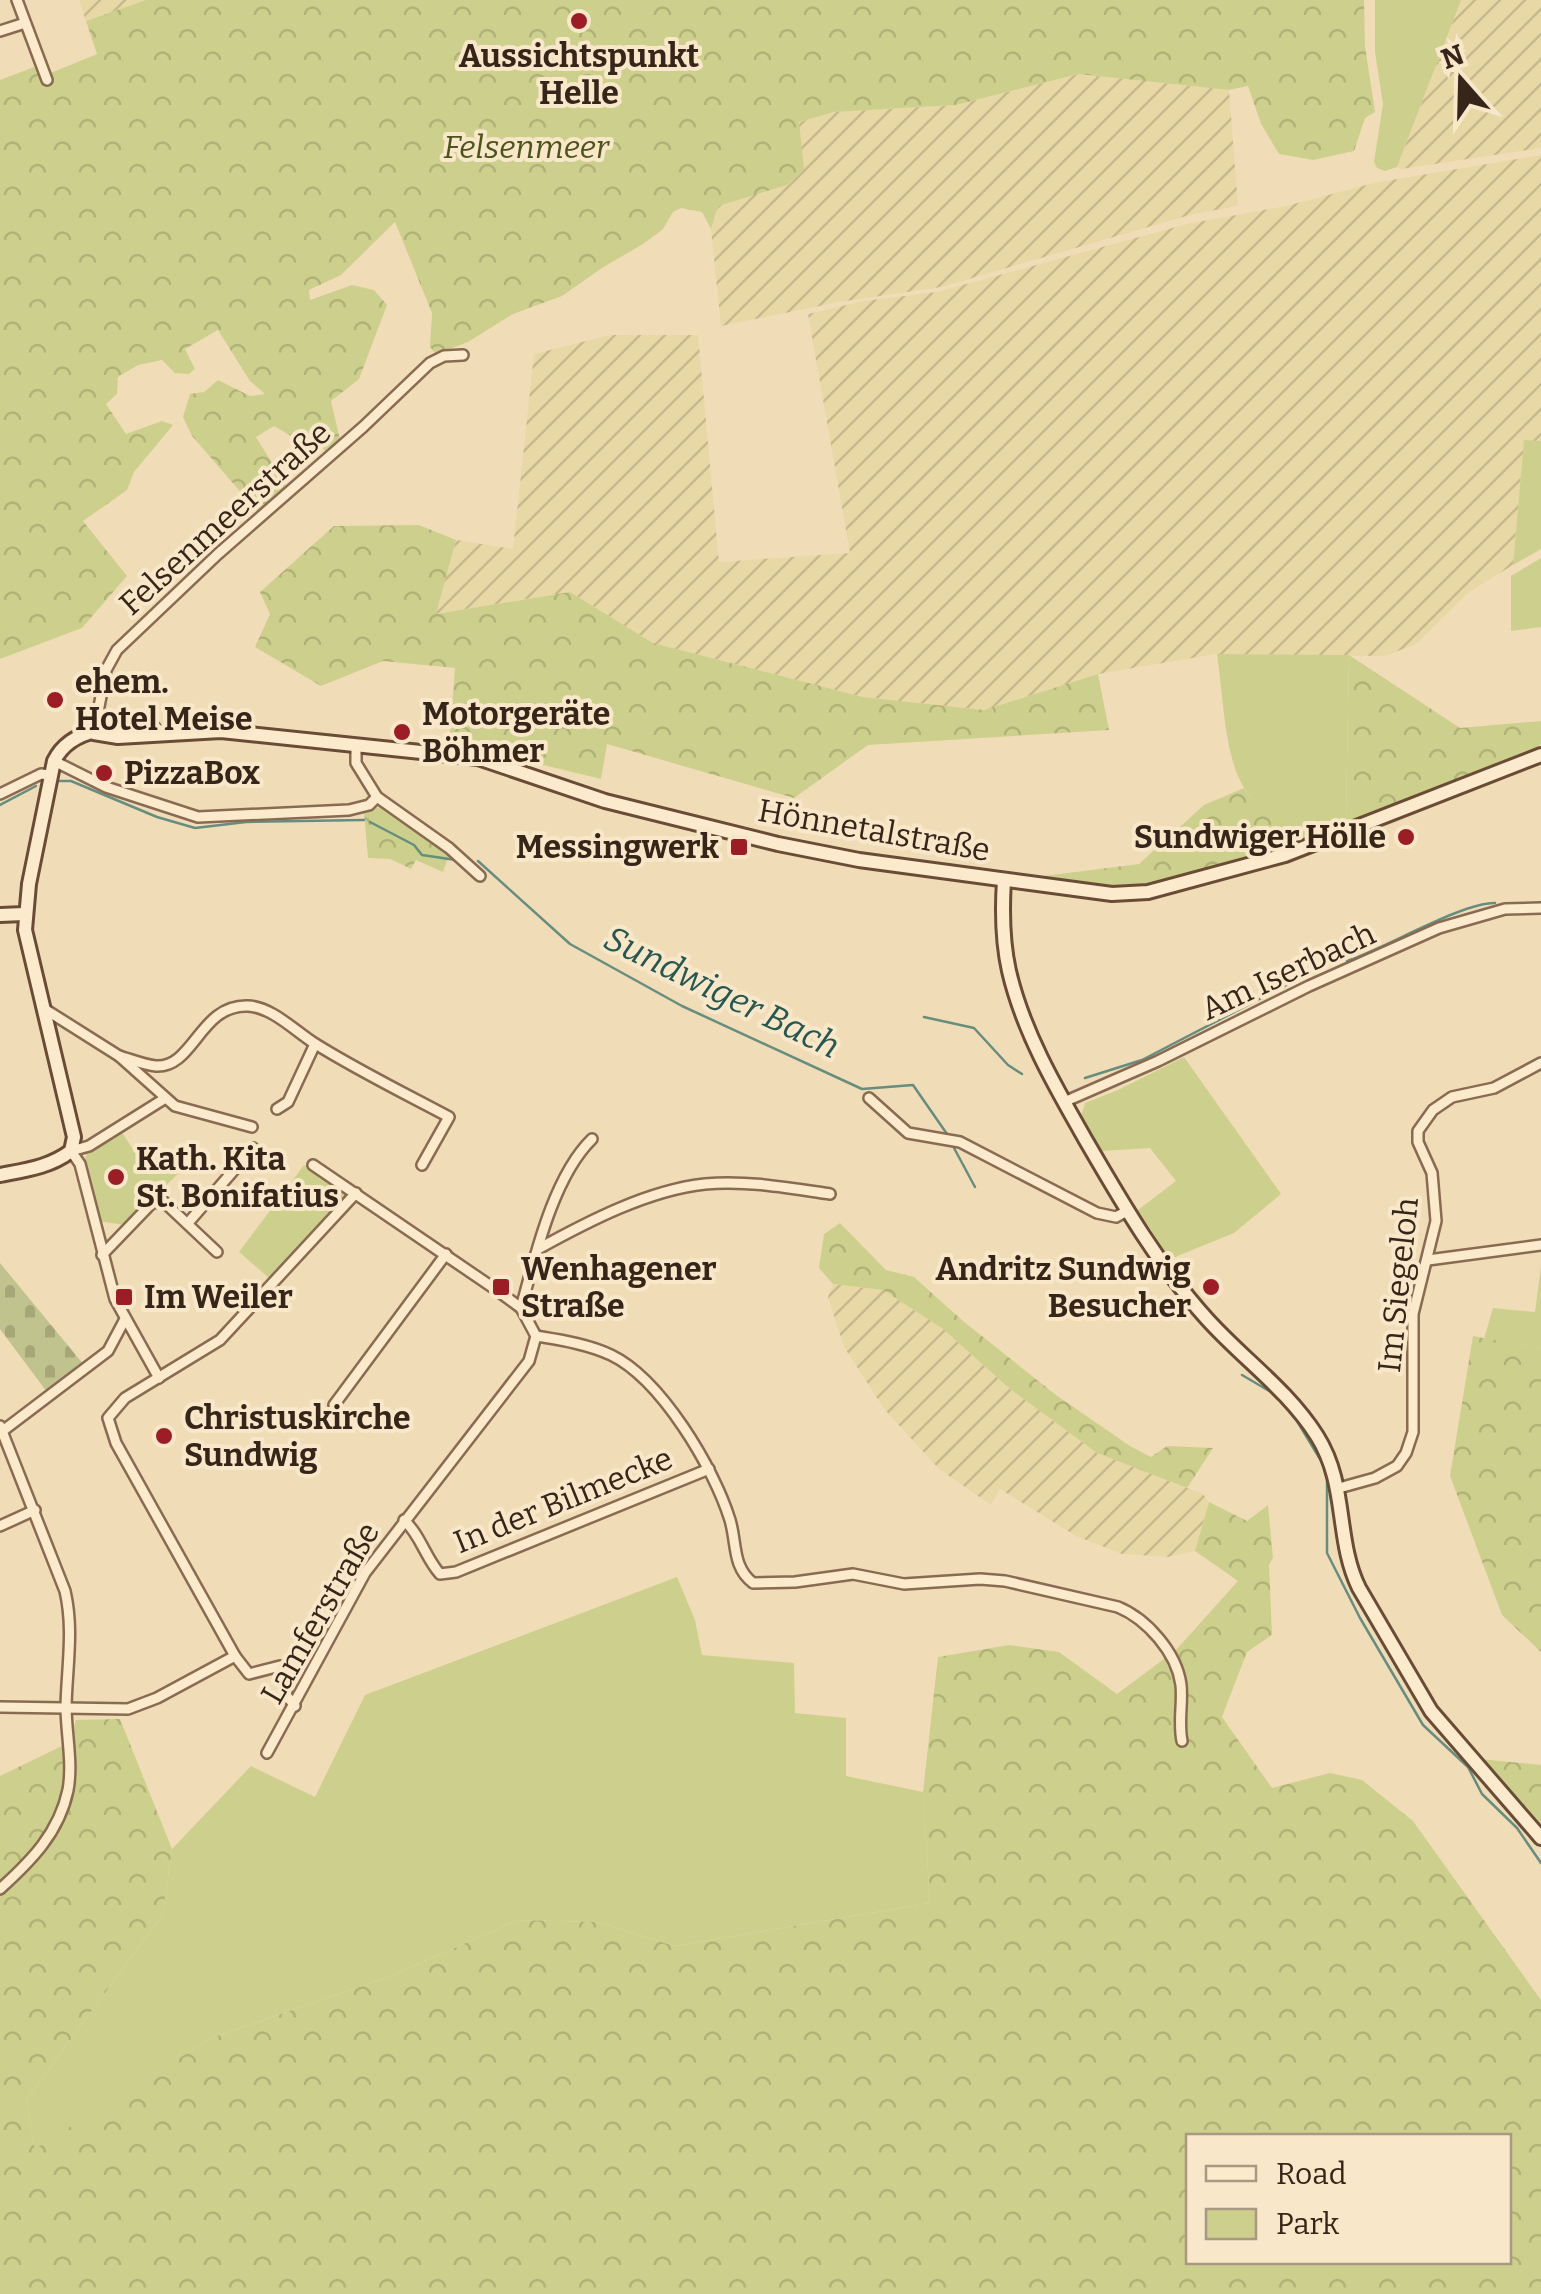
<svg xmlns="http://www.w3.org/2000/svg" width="1541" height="2294" font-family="Bitter,serif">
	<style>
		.farmland { fill: url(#farmland-furrows) }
		.green { fill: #cdd08c }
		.forest { fill: url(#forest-crowns); fill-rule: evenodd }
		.cemetery { fill: url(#cemetery-stones) }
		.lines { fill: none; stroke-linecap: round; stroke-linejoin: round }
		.stream { stroke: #658e81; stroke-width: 2.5 }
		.street-casing { stroke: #896b52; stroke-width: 14 }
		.secondary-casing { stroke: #6a4c36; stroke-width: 18 }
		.street { stroke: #fceacc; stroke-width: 9 }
		.secondary { stroke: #fceacc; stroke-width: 12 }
		.poi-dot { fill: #9d1d27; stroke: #f8e7c8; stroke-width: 4 }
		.labels { text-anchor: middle; stroke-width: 8; stroke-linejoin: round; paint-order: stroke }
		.poi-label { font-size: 32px; font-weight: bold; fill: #362519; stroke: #f8e7c8; text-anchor: start }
		.park-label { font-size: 32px; font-style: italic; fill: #4a541d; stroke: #f8e7c8 }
		.street-label { font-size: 32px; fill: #362519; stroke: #f8e7c8 }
		.water-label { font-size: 35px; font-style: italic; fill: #265751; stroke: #f8e7c8 }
	</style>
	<defs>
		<pattern id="farmland-furrows" width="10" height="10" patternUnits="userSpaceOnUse" patternTransform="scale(2.5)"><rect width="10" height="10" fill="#e8d8a5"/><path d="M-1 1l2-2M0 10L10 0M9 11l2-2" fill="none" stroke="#c8b98d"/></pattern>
		<pattern id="forest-crowns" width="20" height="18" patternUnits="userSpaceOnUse" patternTransform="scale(2.5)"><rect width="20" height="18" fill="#cdd08c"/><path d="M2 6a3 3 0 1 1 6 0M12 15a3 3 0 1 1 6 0" fill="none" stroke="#b1b278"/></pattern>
		<pattern id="cemetery-stones" width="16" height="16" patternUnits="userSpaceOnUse" patternTransform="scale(2.5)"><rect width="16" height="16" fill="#c0c38d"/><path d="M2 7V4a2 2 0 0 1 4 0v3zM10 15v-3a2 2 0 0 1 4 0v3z" fill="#a6a779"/></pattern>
	</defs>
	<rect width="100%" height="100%" fill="#f1dcb8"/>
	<g class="farmland">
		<polygon points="79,0 146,0 86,21"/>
		<polygon points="1461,0 1541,0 1541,148 1401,169 1397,167"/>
		<polygon points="1078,74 1229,90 1238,206 1193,214 941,287 839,302 721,326 711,229 718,206 799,122 834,112 956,105"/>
		<polygon points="1541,155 1541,441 1524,441 1513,565 1469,592 1416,644 1385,656 1216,654 1098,674 984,710 863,697 653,643 570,592 435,614 456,540 513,549 534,354 610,335 698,335 719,562 850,553 808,314 864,301 937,292 1187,224 1286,206 1374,183"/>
		<polygon points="833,1284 883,1290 943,1329 1010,1389 1097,1453 1203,1494 1209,1502 1195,1551 1168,1557 1122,1554 1076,1536 1000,1489 991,1505 939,1469 885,1410 844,1347 828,1297"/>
	</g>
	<g class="green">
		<polygon points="1375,0 1461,0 1397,167 1385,171 1377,168 1374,162 1383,104 1375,52"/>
		<polygon points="1524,440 1541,441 1541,549 1513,565"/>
		<polygon points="1541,558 1541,627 1511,631 1511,576"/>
		<path d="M1217,654L1349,655L1346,818C1220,839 1230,746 1217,654Z"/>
		<polygon points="1184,1057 1281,1194 1234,1233 1170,1259 1138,1210 1176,1181 1150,1148 1101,1151 1081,1116 1085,1103 1118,1090"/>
		<polygon points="121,1131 142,1163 154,1157 183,1169 125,1225 98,1221 84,1162 88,1150"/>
		<polygon points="304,1165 350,1194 269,1278 239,1252"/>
		<polygon points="1541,1266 1541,1349 1484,1339 1493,1308 1535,1312"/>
		<polygon points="677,1577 695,1620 702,1655 794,1663 795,1713 846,1718 846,1776 923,1792 930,1903 674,1946 598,1922 518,1920 391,1976 211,2038 35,2150 26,2100 163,1914 172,1849 251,1766 315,1797 365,1695"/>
	</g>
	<g class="forest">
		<polygon points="146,0 1364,0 1365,46 1375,112 1365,118 1354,151 1313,160 1279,154 1261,124 1248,86 1229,90 1078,74 956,105 834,112 799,122 804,169 787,185 718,206 711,229 702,212 681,208 673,212 663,229 643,244 602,268 562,296 513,314 468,342 436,354 430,347 432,313 395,222 341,275 309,290 310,300 352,285 374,290 387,305 359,379 331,401 340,440 326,452 315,436 293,437 274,426 256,437 287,487 257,511 192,436 183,417 190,394 204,392 218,380 250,396 265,394 250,381 218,330 185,349 195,369 189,374 175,373 162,360 138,365 118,377 117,394 106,404 126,434 162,421 173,425 134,472 127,490 83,521 127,576 82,628 0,659 0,80 34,67 41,77 97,54 86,21"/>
		<polygon points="419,525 456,540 436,614 570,592 653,643 863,697 984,710 1098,674 1109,730 868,745 794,798 607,744 601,779 449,742 455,668 383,661 321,686 255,647 270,614 260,592 334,526"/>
		<path d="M1349,655L1460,728L1541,721V745L1448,785L1278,850L1151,883L1102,886L1036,877L1139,864L1204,805L1244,788C1266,823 1309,824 1346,818Z"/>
		<polygon points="380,807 449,855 443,872 416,860 411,869 390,859 368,858 364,812"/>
		<polygon points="840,1223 886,1270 914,1277 963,1321 1056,1395 1130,1446 1151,1457 1167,1446 1213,1448 1187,1488 1097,1453 1010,1389 943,1329 883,1290 833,1284 819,1268 824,1234"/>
		<polygon points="1473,1336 1541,1349 1541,1652 1502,1615 1450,1476"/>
		<path d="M1209,1502L1247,1521L1268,1505L1273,1558L1269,1565L1272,1635L1247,1652L1222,1717L1272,1788L1330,1773L1362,1780L1413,1821L1541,2000V2294H0V1776L70,1742L76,1720L120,1719L172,1849L163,1914L26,2100L35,2149L211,2038L391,1976L518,1920L598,1922L674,1946L930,1903L923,1792L938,1657L1009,1645L1059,1652L1117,1694L1176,1650L1238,1581L1195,1551ZM1188,2136H1508V2262H1188Z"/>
		<polygon points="1479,1759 1541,1765 1541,1829"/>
	</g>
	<polygon class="cemetery" points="0,1263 84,1365 47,1392 0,1329"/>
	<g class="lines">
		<g class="stream">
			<polyline points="59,781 71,781 157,817 195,828 246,822 364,820"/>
			<polyline points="0,805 36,786"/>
			<polyline points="370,822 414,845 422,855 456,860"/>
			<polyline points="478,861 570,944 682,1006 862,1089 913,1085 947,1134"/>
			<path d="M1347,961C1384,949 1463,902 1495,903"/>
			<polyline points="924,1017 974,1028 1008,1065 1022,1074"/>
			<polyline points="1085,1078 1142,1060 1290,983"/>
			<polyline points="954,1148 975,1187"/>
			<polyline points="1242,1375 1276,1395 1297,1421 1323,1464 1327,1479 1327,1553 1360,1618 1423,1725 1468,1767 1482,1794 1517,1828 1541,1863"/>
		</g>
		<g class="street-casing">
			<g id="street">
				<polyline points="17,0 47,80"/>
				<polyline points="0,31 25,23"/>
				<polyline points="94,733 106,670 117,650 218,554 363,427 430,363 444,356 463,355"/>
				<polyline points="356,746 356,763 377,797 449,848 480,876"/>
				<polyline points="54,761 106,787 198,817 349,810 369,805 377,797"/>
				<polyline points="0,794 41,774 50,775"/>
				<polyline points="43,1008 119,1056 175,1106 252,1127"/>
				<path d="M119,1056C130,1059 144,1065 156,1066C194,1068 200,1004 248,1006C272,1007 295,1031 314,1043C357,1070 404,1093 449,1117L422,1165"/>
				<polyline points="869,1098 908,1133 960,1142 1097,1213 1116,1217 1127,1211"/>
				<polyline points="1064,1102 1158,1061 1309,986 1439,928 1505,909 1541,908"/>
				<polyline points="277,1109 288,1102 315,1044"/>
				<polyline points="188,1223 253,1148"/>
				<path d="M538,1249C587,1222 648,1190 705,1184C746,1180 790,1188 830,1194"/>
				<polyline points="102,1255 152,1203 163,1201 217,1252"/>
				<polyline points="1428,1260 1541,1245"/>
				<path d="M521,1308C535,1257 553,1177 592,1139"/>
				<path d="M536,1336C560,1340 588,1344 611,1355C661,1379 714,1468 730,1520C737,1543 732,1567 753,1583L795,1582L853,1574L904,1584L980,1579L1005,1581L1118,1607C1147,1619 1177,1653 1181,1685C1183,1704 1178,1721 1182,1741"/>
				<polyline points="159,1378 115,1299 80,1164 71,1151 89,1146 164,1099"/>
				<polyline points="334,1405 446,1254"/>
				<path d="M0,1426L65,1591C74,1629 67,1667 66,1706C66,1733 73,1763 68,1790C59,1833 31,1861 0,1889"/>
				<polyline points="0,1433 108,1351 125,1319"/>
				<polyline points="1339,1488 1375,1478 1397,1466 1406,1453 1413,1432 1413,1314 1436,1221 1432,1173 1418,1142 1418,1131 1433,1110 1452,1097 1494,1088 1541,1063"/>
				<path d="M404,1520C421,1536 425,1557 440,1574L456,1572L709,1469"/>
				<polyline points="0,1526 35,1510"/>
				<polyline points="235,1656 116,1443 108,1418 125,1398 220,1340 356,1193"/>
				<polyline points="0,1707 128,1709 157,1698 235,1656 249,1674 280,1666 288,1669 286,1695 295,1706"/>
				<polyline points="267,1753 365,1573 529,1361 536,1336 521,1308 498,1291 313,1165"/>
			</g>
		</g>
		<g class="secondary-casing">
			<g id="secondary">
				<polyline points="94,733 118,737 221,731 478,758 605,801 778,844 859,860 1112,894 1148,892 1285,855 1541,755"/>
				<path d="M1004,880C1002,911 1002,940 1009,971C1023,1032 1057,1090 1088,1144C1124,1206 1159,1266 1207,1319C1244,1360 1287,1389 1317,1436C1348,1485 1335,1539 1359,1588L1431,1711L1541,1838"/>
				<polyline points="0,915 24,914"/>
				<path d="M0,1175C26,1170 50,1167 71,1151L74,1137L25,930L29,884L54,761C72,725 118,727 153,728"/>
			</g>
		</g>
		<use href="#street" class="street"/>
		<use href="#secondary" class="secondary"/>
	</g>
	<g class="poi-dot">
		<circle cx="579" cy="21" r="10"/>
		<circle cx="55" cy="700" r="10"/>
		<circle cx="402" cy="732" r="10"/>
		<circle cx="104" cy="773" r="10"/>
		<circle cx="1406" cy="837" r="10"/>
		<rect x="729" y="837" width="20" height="20" rx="5"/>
		<circle cx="116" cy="1177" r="10"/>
		<rect x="491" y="1277" width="20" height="20" rx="5"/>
		<circle cx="1211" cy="1287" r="10"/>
		<rect x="114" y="1287" width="20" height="20" rx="5"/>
		<circle cx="164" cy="1436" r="10"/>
	</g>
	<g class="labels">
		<g class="poi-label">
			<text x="579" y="67" text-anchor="middle">Aussichtspunkt<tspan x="579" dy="37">Helle</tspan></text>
			<text x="75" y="693">ehem.<tspan x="75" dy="37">Hotel Meise</tspan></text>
			<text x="422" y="725">Motorgeräte<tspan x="422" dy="37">Böhmer</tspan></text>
			<text x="124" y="784">PizzaBox</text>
			<text x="1386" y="848" text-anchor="end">Sundwiger Hölle</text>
			<text x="719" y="858" text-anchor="end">Messingwerk</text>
			<text x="136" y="1170">Kath. Kita<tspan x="136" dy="37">St. Bonifatius</tspan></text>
			<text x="521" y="1280">Wenhagener<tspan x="521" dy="37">Straße</tspan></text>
			<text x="1191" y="1280" text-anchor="end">Andritz Sundwig<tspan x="1191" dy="37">Besucher</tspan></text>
			<text x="144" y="1308">Im Weiler</text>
			<text x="184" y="1429">Christuskirche<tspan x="184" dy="37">Sundwig</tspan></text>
		</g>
		<g class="park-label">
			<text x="526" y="158">Felsenmeer</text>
		</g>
		<g class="street-label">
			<text transform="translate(225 518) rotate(-42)" y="11">Felsenmeerstraße</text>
			<text transform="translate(874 830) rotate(10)" y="11">Hönnetalstraße</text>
			<text transform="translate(1288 971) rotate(-25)" y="11">Am Iserbach</text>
			<text transform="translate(1398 1285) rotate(-84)" y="11">Im Siegeloh</text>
			<text transform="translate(563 1500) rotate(-22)" y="11">In der Bilmecke</text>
			<text transform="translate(320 1613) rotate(-60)" y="11">Lamferstraße</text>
		</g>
		<g class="water-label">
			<text transform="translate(722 992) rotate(26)" y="12">Sundwiger Bach</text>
		</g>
	</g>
	<rect x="1186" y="2134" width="325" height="130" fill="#f8e7c8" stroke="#aa9982" stroke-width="2.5"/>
	<rect x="1206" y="2166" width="50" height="15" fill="#fceacc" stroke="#aa9982" stroke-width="2.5"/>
	<text x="1276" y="2184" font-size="30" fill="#362519">Road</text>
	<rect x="1206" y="2209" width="50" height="30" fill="#cdd08c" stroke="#aa9982" stroke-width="2.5"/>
	<text x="1276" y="2234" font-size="30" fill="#362519">Park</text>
	<g transform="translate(1461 80) rotate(340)" stroke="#f8e7c8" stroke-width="8" paint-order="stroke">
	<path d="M0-8L18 38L0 25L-18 38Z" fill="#362519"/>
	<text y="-15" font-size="28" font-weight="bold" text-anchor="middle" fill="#362519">N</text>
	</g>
</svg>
